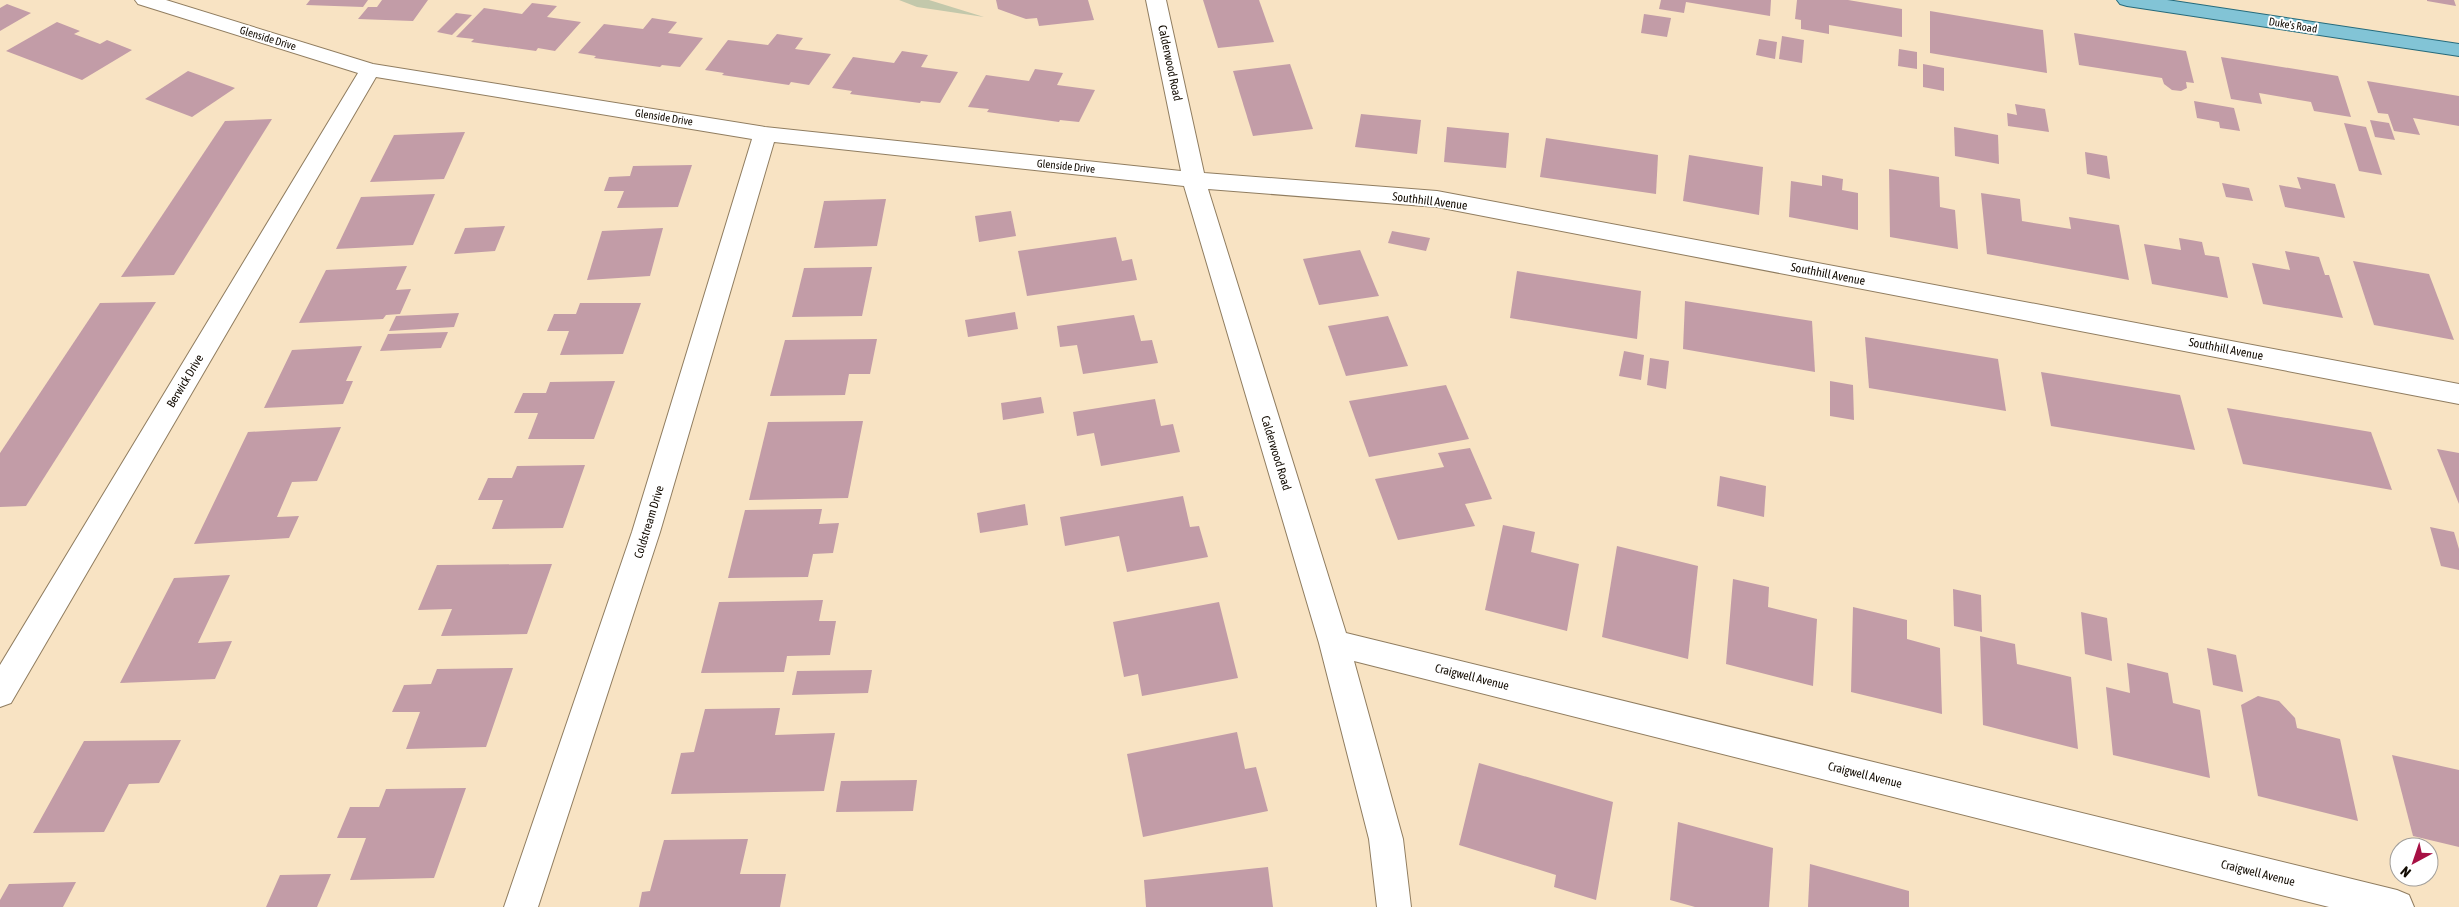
<svg xmlns="http://www.w3.org/2000/svg" width="2459" height="907" font-family="'Asap Condensed',sans-serif">
	<style>
		.green { fill: #c3c8ab }
		.building { fill: #c29ca7 }
		.lines { fill: none; stroke-linecap: round; stroke-linejoin: round }
		.minor-casing { stroke: #907d60; stroke-width: 2 }
		.major-casing { stroke: #256a7b; stroke-width: 2 }
		.minor { fill: #fff; fill-rule: evenodd }
		.major { fill: #82c4d6; fill-rule: evenodd }
		.labels { text-anchor: middle; stroke-width: 4; stroke-linejoin: round; paint-order: stroke }
		.far-street-label { font-size: 11px; fill: #130c03; stroke: #fff }
		.street-label { font-size: 12px; fill: #130c03; stroke: #fff }
	</style>
	<rect width="100%" height="100%" fill="#f8e3c3"/>
	<polygon class="green" points="899,0 929,0 984,17 917,7"/>
	<g class="building">
		<polygon points="310,0 368,0 363,7 306,5"/>
		<polygon points="382,0 428,0 413,21 358,19 368,7 377,7"/>
		<polygon points="996,0 1088,0 1094,20 1039,26 1037,18 1026,19 998,9"/>
		<polygon points="1203,0 1259,0 1274,42 1218,48"/>
		<polygon points="1661,0 1771,0 1770,16 1686,2 1684,13 1659,9"/>
		<polygon points="1797,0 1848,0 1902,9 1902,37 1829,25 1829,34 1801,29 1801,20 1795,19"/>
		<polygon points="2427,0 2454,0 2456,6 2427,1"/>
		<polygon points="532,3 557,6 547,17 581,22 555,51 538,48 536,51 471,42 474,39 456,37 484,8 522,14"/>
		<polygon points="7,4 31,13 0,31 0,8"/>
		<polygon points="1930,11 2043,30 2047,73 1930,53"/>
		<polygon points="456,13 472,15 452,35 437,32"/>
		<polygon points="1644,14 1671,18 1667,37 1641,33"/>
		<polygon points="652,18 677,22 668,33 703,38 680,67 662,65 660,67 594,58 596,56 578,53 604,24 643,29"/>
		<polygon points="57,22 80,31 74,34 100,44 107,40 132,50 82,80 6,51"/>
		<polygon points="2074,33 2186,51 2194,83 2186,82 2187,88 2181,91 2172,90 2164,84 2162,78 2079,65"/>
		<polygon points="777,34 803,38 795,49 831,54 809,85 791,82 789,85 722,75 724,73 705,70 728,40 768,45"/>
		<polygon points="1782,36 1804,40 1802,63 1779,59"/>
		<polygon points="1759,39 1777,42 1775,59 1756,55"/>
		<polygon points="1899,49 1917,52 1917,69 1898,66"/>
		<polygon points="902,51 928,55 921,67 958,72 940,103 921,101 920,103 850,94 852,91 832,88 853,57 894,63"/>
		<polygon points="2221,57 2338,76 2351,117 2314,111 2311,102 2259,93 2262,104 2231,99"/>
		<polygon points="1290,64 1313,129 1253,136 1233,71"/>
		<polygon points="1923,64 1944,68 1944,91 1923,87"/>
		<polygon points="1035,69 1063,73 1057,85 1095,90 1079,122 1060,120 1059,122 987,112 989,109 968,107 986,75 1029,81"/>
		<polygon points="188,71 235,88 192,117 145,99"/>
		<polygon points="2367,81 2459,96 2459,126 2413,118 2420,135 2394,131 2388,114 2378,113"/>
		<polygon points="2194,101 2234,108 2240,131 2220,128 2219,122 2197,118"/>
		<polygon points="2015,104 2045,109 2049,132 2008,126 2007,113 2017,115"/>
		<polygon points="1361,114 1421,120 1417,154 1355,147"/>
		<polygon points="272,119 174,275 121,277 225,121"/>
		<polygon points="2370,120 2389,123 2395,140 2375,137"/>
		<polygon points="2344,123 2366,127 2382,175 2359,171"/>
		<polygon points="1447,127 1509,133 1506,168 1444,162"/>
		<polygon points="1954,127 1998,135 1999,164 1955,156"/>
		<polygon points="465,132 444,179 370,182 394,135"/>
		<polygon points="1546,138 1658,155 1656,194 1540,177"/>
		<polygon points="2085,152 2107,156 2110,179 2087,174"/>
		<polygon points="1689,155 1763,167 1759,215 1683,201"/>
		<polygon points="692,165 678,207 617,208 624,191 604,191 609,177 630,176 633,166"/>
		<polygon points="1889,169 1939,177 1940,207 1955,210 1958,249 1890,237"/>
		<polygon points="1822,175 1843,179 1842,190 1858,193 1858,230 1789,217 1791,181 1822,186"/>
		<polygon points="2297,177 2335,184 2345,218 2285,207 2279,185 2301,189"/>
		<polygon points="2222,183 2249,188 2253,201 2226,197"/>
		<polygon points="1981,193 2020,199 2022,221 2071,229 2069,217 2119,225 2129,280 1987,254"/>
		<polygon points="435,194 413,245 336,249 361,197"/>
		<polygon points="886,199 877,246 814,248 824,201"/>
		<polygon points="1011,211 1016,236 979,242 975,216"/>
		<polygon points="505,226 495,251 454,254 465,228"/>
		<polygon points="663,228 650,276 587,280 602,231"/>
		<polygon points="1392,231 1430,238 1426,251 1388,243"/>
		<polygon points="1116,237 1122,261 1132,259 1137,280 1027,296 1018,251"/>
		<polygon points="2179,238 2202,242 2205,255 2219,257 2228,298 2152,284 2144,244 2181,250"/>
		<polygon points="1360,250 1379,296 1319,305 1303,259"/>
		<polygon points="2285,251 2319,257 2325,275 2329,275 2343,318 2263,304 2252,263 2290,270"/>
		<polygon points="2353,261 2429,274 2454,340 2374,325"/>
		<polygon points="407,266 396,290 411,289 400,314 386,315 383,319 299,323 326,270"/>
		<polygon points="872,267 862,316 792,317 804,268"/>
		<polygon points="1517,271 1641,291 1637,339 1510,318"/>
		<polygon points="1685,301 1812,321 1815,372 1683,349"/>
		<polygon points="156,302 26,506 0,507 0,453 100,303"/>
		<polygon points="580,303 641,303 623,354 560,355 569,331 547,331 554,314 576,314"/>
		<polygon points="1015,312 1018,329 968,337 965,320"/>
		<polygon points="459,313 454,327 389,331 396,316"/>
		<polygon points="1134,315 1141,341 1152,340 1158,363 1083,374 1077,345 1060,347 1057,326"/>
		<polygon points="1388,316 1408,366 1346,376 1328,326"/>
		<polygon points="448,332 441,348 380,351 388,334"/>
		<polygon points="1865,337 1998,359 2006,411 1869,388"/>
		<polygon points="877,339 870,374 849,374 845,395 770,396 785,340"/>
		<polygon points="362,346 346,381 353,381 343,404 264,408 292,350"/>
		<polygon points="1624,351 1644,355 1641,380 1619,376"/>
		<polygon points="1650,358 1669,361 1666,389 1647,385"/>
		<polygon points="2041,372 2180,395 2195,450 2051,426"/>
		<polygon points="615,381 594,439 528,439 538,413 514,413 523,393 546,393 550,382"/>
		<polygon points="1830,381 1853,385 1854,420 1830,416"/>
		<polygon points="1446,385 1469,439 1369,457 1349,401"/>
		<polygon points="1041,397 1044,413 1003,420 1001,403"/>
		<polygon points="1155,399 1161,426 1173,424 1180,452 1101,466 1094,433 1077,436 1073,412"/>
		<polygon points="2227,408 2371,432 2392,490 2243,464"/>
		<polygon points="863,421 848,498 749,500 768,422"/>
		<polygon points="341,427 317,481 292,482 277,517 299,516 289,538 194,544 248,432"/>
		<polygon points="1470,448 1492,499 1465,504 1475,526 1398,540 1375,479 1444,467 1438,453"/>
		<polygon points="2437,449 2459,453 2459,504"/>
		<polygon points="585,465 563,528 492,529 503,500 478,500 488,478 512,478 517,466"/>
		<polygon points="1720,476 1766,486 1764,517 1717,506"/>
		<polygon points="1183,496 1190,527 1199,526 1208,557 1127,572 1119,536 1065,546 1060,517"/>
		<polygon points="1025,504 1028,525 980,533 977,513"/>
		<polygon points="822,509 819,524 839,523 833,553 813,554 808,577 728,578 745,510"/>
		<polygon points="1503,525 1535,532 1531,552 1579,564 1567,631 1485,610"/>
		<polygon points="2430,527 2454,532 2459,549 2459,570 2441,566"/>
		<polygon points="1617,546 1698,566 1688,659 1602,637"/>
		<polygon points="552,564 527,634 441,636 452,609 418,610 437,565"/>
		<polygon points="230,575 198,643 232,641 215,679 120,683 174,578"/>
		<polygon points="1733,579 1769,587 1768,607 1817,619 1813,686 1726,664"/>
		<polygon points="1953,589 1981,595 1982,632 1954,626"/>
		<polygon points="823,600 819,621 836,621 830,655 787,656 784,672 701,673 719,602"/>
		<polygon points="1219,602 1238,678 1142,696 1138,674 1124,677 1113,622"/>
		<polygon points="1853,607 1907,620 1907,639 1940,648 1942,714 1851,692"/>
		<polygon points="2081,612 2107,618 2112,661 2085,654"/>
		<polygon points="1980,636 2015,644 2017,664 2071,677 2078,749 1983,725"/>
		<polygon points="2207,648 2236,655 2243,692 2213,685"/>
		<polygon points="2127,663 2168,673 2173,703 2200,710 2210,778 2113,755 2106,687 2130,693"/>
		<polygon points="513,668 486,747 406,749 420,712 392,712 404,685 431,684 437,669"/>
		<polygon points="872,670 868,693 792,695 797,671"/>
		<polygon points="2258,696 2279,701 2295,718 2297,728 2340,739 2358,821 2258,796 2241,705"/>
		<polygon points="780,708 775,735 835,733 824,791 671,794 681,753 694,752 705,709"/>
		<polygon points="1237,732 1245,769 1256,767 1268,811 1143,837 1127,754"/>
		<polygon points="181,740 159,783 129,784 104,832 33,833 84,741"/>
		<polygon points="2392,755 2459,770 2459,847 2413,836"/>
		<polygon points="1479,763 1613,802 1596,900 1554,887 1556,875 1459,845"/>
		<polygon points="917,780 913,811 836,812 841,781"/>
		<polygon points="466,788 434,878 350,880 366,838 337,838 350,807 379,807 386,789"/>
		<polygon points="1678,822 1773,848 1769,907 1695,907 1670,900"/>
		<polygon points="748,839 740,874 786,874 780,907 639,907 642,892 650,891 664,840"/>
		<polygon points="1810,864 1909,891 1909,907 1808,907"/>
		<polygon points="1268,867 1273,907 1146,907 1144,880"/>
		<polygon points="331,874 317,907 266,907 280,875"/>
		<polygon points="76,882 63,907 0,907 0,900 9,884"/>
	</g>
	<g class="lines">
		<g class="minor-casing">
			<polygon id="minor" points="135,0 166,0 373,64 765,127 1181,171 1146,0 1166,0 1204,173 1437,191 2459,384 2459,404 1437,207 1208,189 1346,633 2397,890 2409,895 2414,907 2329,907 1354,661 1403,839 1411,907 1377,907 1369,839 1319,643 1184,186 774,142 660,532 538,907 504,907 632,532 752,139 376,77 11,703 0,707 0,665 358,73 138,4"/>
		</g>
		<g class="major-casing">
			<polygon id="major" points="2117,0 2167,0 2459,44 2459,56 2127,6 2120,4"/>
		</g>
		<use href="#minor" class="minor"/>
		<use href="#major" class="major"/>
	</g>
	<g class="labels">
		<g class="far-street-label">
			<text transform="translate(2293 25) rotate(9)" y="4">Duke's Road</text>
			<text transform="translate(268 38) rotate(17)" y="4">Glenside Drive</text>
			<text transform="translate(664 117) rotate(9)" y="4">Glenside Drive</text>
			<text transform="translate(1066 166) rotate(6)" y="4">Glenside Drive</text>
		</g>
		<g class="street-label">
			<text transform="translate(1170 63) rotate(78)" y="4">Calderwood Road</text>
			<text transform="translate(1430 201) rotate(7)" y="4">Southhill Avenue</text>
			<text transform="translate(1828 274) rotate(11)" y="4">Southhill Avenue</text>
			<text transform="translate(2226 349) rotate(11)" y="4">Southhill Avenue</text>
			<text transform="translate(185 381) rotate(-59)" y="4">Berwick Drive</text>
			<text transform="translate(1276 453) rotate(73)" y="4">Calderwood Road</text>
			<text transform="translate(649 522) rotate(-73)" y="4">Coldstream Drive</text>
			<text transform="translate(1472 677) rotate(14)" y="4">Craigwell Avenue</text>
			<text transform="translate(1865 775) rotate(14)" y="4">Craigwell Avenue</text>
			<text transform="translate(2258 873) rotate(14)" y="4">Craigwell Avenue</text>
		</g>
	</g>
	<g transform="translate(2414 862) rotate(220)"><circle r="24" fill="#ffffff" stroke="#a19e9a"/>
	<path d="M0-4L9 19L0 12L-9 19Z" fill="#a71044"/>
	<text y="-8" font-size="14" font-weight="bold" text-anchor="middle" fill="#130c03">N</text>
	</g>
</svg>
